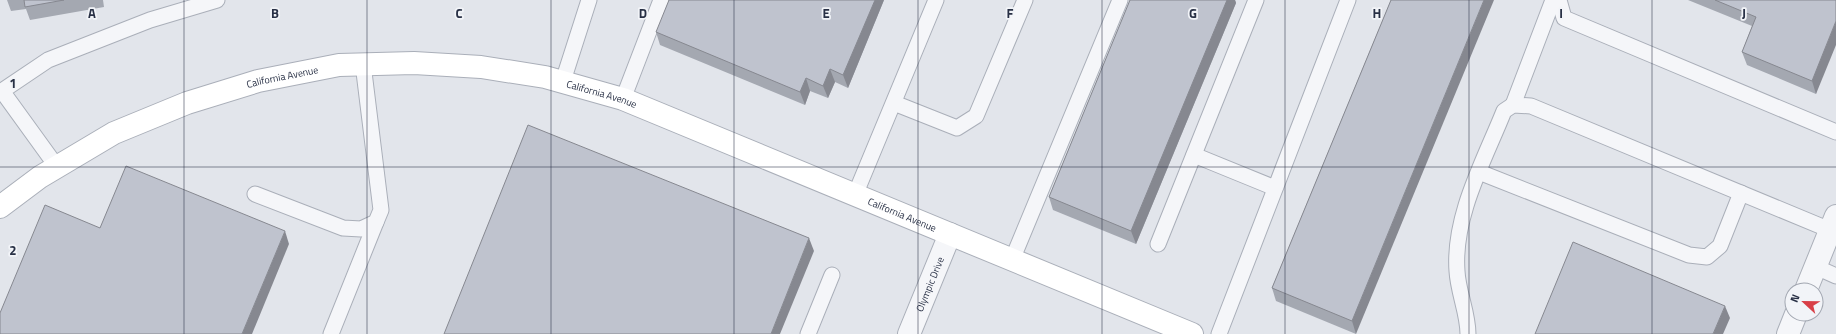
<svg xmlns="http://www.w3.org/2000/svg" width="1836" height="334" font-family="'Titillium Web',sans-serif">
	<style>
		.lines { fill: none; stroke-linecap: round; stroke-linejoin: round }
		.lane-casing { stroke: #aaafb9; stroke-width: 17 }
		.street-casing { stroke: #aaafb9; stroke-width: 24 }
		.secondary-casing { stroke: #aaafb9; stroke-width: 24 }
		.lane { stroke: #f5f6f9; stroke-width: 15 }
		.street { stroke: #f5f6f9; stroke-width: 22 }
		.secondary { stroke: #fff; stroke-width: 22 }
		.wall { fill: #a4a8b1 }
		.shaded-wall { fill: #868890 }
		.building { fill: #bfc3ce; stroke: #868890 }
		.grid { fill: none; stroke: #283045; stroke-width: 1; stroke-opacity: 0.55 }
		.labels { text-anchor: middle; stroke-width: 3.5; stroke-linejoin: round; paint-order: stroke }
		.street-label { font-size: 10px; fill: #283045; stroke: #f2f4f8 }
		.grid-label { font-size: 13px; text-anchor: middle; font-weight: bold; fill: #283045; stroke: #f2f4f8; stroke-width: 3.5; stroke-linejoin: round; paint-order: stroke }
	</style>
	<rect width="100%" height="100%" fill="#e2e5eb"/>
	<g class="lines">
		<g class="lane-casing">
			<g id="lane">
				<polyline points="1559,0 1564,18 1836,132"/>
				<polyline points="563,81 589,0"/>
				<polyline points="623,99 661,0"/>
				<polyline points="894,103 957,128 976,116 1025,0"/>
				<polyline points="1513,105 1553,0"/>
				<polyline points="1194,155 1275,188"/>
				<polyline points="57,167 2,91 48,60 150,20 217,0"/>
				<polyline points="1479,172 1689,255 1707,257 1720,246 1741,193"/>
				<polyline points="255,194 343,228 361,229 376,222 381,210 363,64"/>
				<polyline points="855,195 936,0"/>
				<polyline points="1158,244 1256,0"/>
				<polyline points="1012,260 1120,0"/>
				<polyline points="1816,267 1836,276"/>
				<polyline points="331,334 376,222"/>
				<polyline points="808,334 832,275"/>
				<polyline points="1219,334 1348,0"/>
				<path d="M1468,334C1468,313 1458,292 1457,271C1453,216 1484,161 1504,111L1513,105L1531,106L1830,230"/>
			</g>
		</g>
		<g class="street-casing">
			<g id="street">
				<polyline points="1806,290 1836,216"/>
				<path id="s1" d="M909,334L950,234"/>
				<polyline points="1788,334 1796,314"/>
			</g>
		</g>
		<g class="secondary-casing">
			<g id="secondary">
				<path id="s2" d="M0,207L40,177L114,133L187,103L258,81L339,65L414,63L481,67L545,77L623,99L1192,334"/>
			</g>
		</g>
		<use href="#lane" class="lane"/>
		<use href="#street" class="street"/>
		<use href="#secondary" class="secondary"/>
	</g>
	<g class="wall">
		<polygon points="7,0 103,0 104,7 30,20 26,9 11,11"/>
		<polygon points="884,0 848,88 835,82 828,98 810,91 805,105 660,45 656,32"/>
		<polygon points="1130,0 1235,0 1236,3 1136,244 1053,210 1049,197"/>
		<polygon points="1391,0 1356,334 1276,301 1272,288"/>
		<polygon points="1688,0 1836,0 1816,94 1747,65 1742,52 1752,26"/>
	</g>
	<g class="shaded-wall">
		<polygon points="875,0 884,0 848,88 843,75"/>
		<polygon points="1227,0 1235,0 1236,3 1136,244 1131,231"/>
		<polygon points="1484,0 1494,0 1356,334 1352,321"/>
		<polygon points="1836,21 1836,45 1816,94 1812,81"/>
		<polygon points="830,69 835,82 828,98 823,86"/>
		<polygon points="806,78 810,91 805,105 800,92"/>
		<polygon points="285,231 289,244 252,334 242,334"/>
		<polygon points="809,238 814,251 780,334 771,334"/>
		<polygon points="1725,306 1730,318 1723,334 1713,334"/>
	</g>
	<g class="building">
		<polygon points="24,0 64,0 25,7"/>
		<polygon points="669,0 875,0 843,75 830,69 823,86 806,78 800,92 656,32"/>
		<polygon points="1130,0 1227,0 1131,231 1049,197"/>
		<polygon points="1391,0 1484,0 1352,321 1272,288"/>
		<polygon points="1715,0 1836,0 1836,21 1812,81 1742,52 1756,17"/>
		<polygon points="528,125 809,238 771,334 444,334"/>
		<polygon points="126,166 285,231 242,334 0,334 0,313 45,205 100,228"/>
		<polygon points="1573,242 1725,306 1713,334 1535,334"/>
	</g>
	<path class="grid" d="M184,0V334M367,0V334M551,0V334M734,0V334M918,0V334M1102,0V334M1285,0V334M1469,0V334M1652,0V334M0,167H1836"/>
	<g class="labels">
		<g class="street-label">
			<text dy="4" stroke="none"><textPath href="#s2" startOffset="314">California Avenue</textPath></text>
			<text dy="4" stroke="none"><textPath href="#s2" startOffset="638">California Avenue</textPath></text>
			<text dy="4" stroke="none"><textPath href="#s2" startOffset="962">California Avenue</textPath></text>
			<text dy="4" stroke="none"><textPath href="#s1" startOffset="54">Olympic Drive</textPath></text>
		</g>
	</g>
	<g class="grid-label">
		<text x="92" y="18">A</text>
		<text x="275" y="18">B</text>
		<text x="459" y="18">C</text>
		<text x="643" y="18">D</text>
		<text x="826" y="18">E</text>
		<text x="1010" y="18">F</text>
		<text x="1193" y="18">G</text>
		<text x="1377" y="18">H</text>
		<text x="1561" y="18">I</text>
		<text x="1744" y="18">J</text>
		<text x="13" y="88">1</text>
		<text x="13" y="255">2</text>
	</g>
	<g transform="translate(1804 302) rotate(292)"><circle r="19" fill="#f2f4f8" stroke="#a1a6b0"/>
	<path d="M0-3L7 15L0 10L-7 15Z" fill="#d83f47"/>
	<text y="-6" font-size="11" font-weight="bold" text-anchor="middle" fill="#283045">N</text>
	</g>
</svg>
